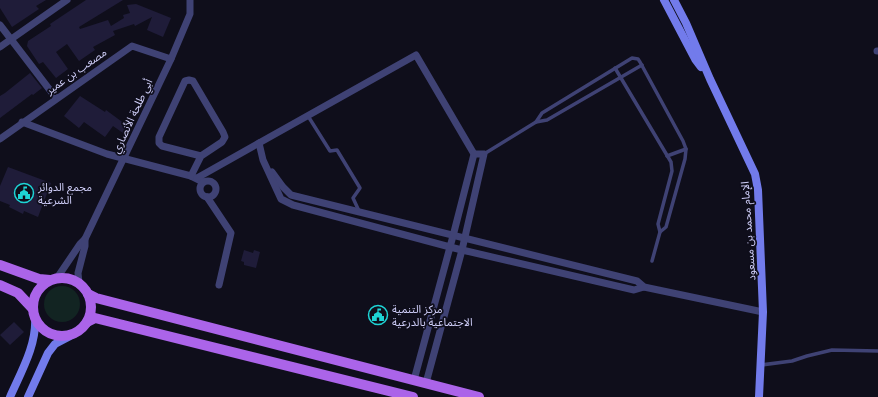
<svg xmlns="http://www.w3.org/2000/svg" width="878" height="397" font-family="Mulish,'Noto Sans Arabic',sans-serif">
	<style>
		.green { fill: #122422 }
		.building { fill: #1f1c39 }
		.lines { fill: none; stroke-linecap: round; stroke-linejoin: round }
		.lane { stroke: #3f4274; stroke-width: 3.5 }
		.street { stroke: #3f4274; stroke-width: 7 }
		.secondary { stroke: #727beb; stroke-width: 8 }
		.primary { stroke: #ab64e9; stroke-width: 10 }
		.labels { text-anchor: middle; stroke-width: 3.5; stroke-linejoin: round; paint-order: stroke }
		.street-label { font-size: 11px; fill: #cfcef8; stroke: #0f0e1b }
		.poi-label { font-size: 11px; fill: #cfcef8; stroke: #0f0e1b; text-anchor: start }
	</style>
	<rect width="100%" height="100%" fill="#0f0e1b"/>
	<circle class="green" cx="62" cy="304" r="18"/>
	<g class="building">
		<polygon points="0,0 46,0 36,6 39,9 12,27 0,8"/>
		<polygon points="86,0 123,0 79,27 80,29 108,20 111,26 124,18 123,15 130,13 127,5 136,4 171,18 163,37 147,30 152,17 135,26 134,24 113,31 115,35 93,47 95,50 79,61 67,44 56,52 68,69 56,78 43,62 39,64 27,46 28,41 51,26 50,24"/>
		<polygon points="30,73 42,88 33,95 32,94 0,118 0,96 5,93"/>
		<polygon points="80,96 105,112 106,110 129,127 123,133 113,126 105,137 84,122 79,128 64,116"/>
		<polygon points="8,167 51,183 38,217 24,211 23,214 9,207 10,205 0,201 0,186"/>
		<polygon points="244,250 253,253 254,250 260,252 256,268 244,265 244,262 241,261"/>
		<polygon points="14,322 24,332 10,345 0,335"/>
	</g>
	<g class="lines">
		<g class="lane">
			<polyline points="615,68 671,162 672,171 658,224 660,232"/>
			<polyline points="308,116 330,151 337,150 360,188 353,198 359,211"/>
			<polyline points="536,122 542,113 632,58 638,59 640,62 683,141 686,149 685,159 666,227 660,232 652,261"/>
			<polyline points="484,154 536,122 547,120 642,65"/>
			<polyline points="667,156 686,149"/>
			<polyline points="761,365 792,361 807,356 832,350 878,351"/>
		</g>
		<g class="street">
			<polyline points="0,25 56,98"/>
			<polyline points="0,47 67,0"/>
			<polyline points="877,51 878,51"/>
			<polyline points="22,122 107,154 191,176 203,182"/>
			<polyline points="0,139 132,46 171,59"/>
			<polyline points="272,172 283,187 291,195 637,281 644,287 763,312"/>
			<polyline points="191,176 201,156 162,146 159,143 159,137 185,81 189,80 193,81 223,132 225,137 222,142 201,156"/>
			<polyline points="197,178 259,143"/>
			<circle cx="208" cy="189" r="8"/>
			<polyline points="207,197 231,233 219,285"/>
			<polyline points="57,278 80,244 85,239 171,59 190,14 190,0"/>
			<polyline points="79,283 78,273 85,246 85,239"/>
			<polyline points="414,380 450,247 453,236 474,154 416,55 259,143 263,160 281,199 293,205 450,247 462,250 634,290 644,287"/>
			<polyline points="426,383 462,250 484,154 474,154"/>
		</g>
		<g class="secondary">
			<polyline points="664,0 695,59 701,67"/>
			<polyline points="674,0 686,23 710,79 755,174 758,190 763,312 759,397"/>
			<path d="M10,397C21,372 37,345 35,317"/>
			<polyline points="28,397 48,353 55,344 74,334"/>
		</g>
		<g class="primary">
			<polyline points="0,265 39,279 50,280"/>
			<circle cx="62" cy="307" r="29"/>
			<polyline points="0,285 18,293 33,309"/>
			<polyline points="88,294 96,298 479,397"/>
			<polyline points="87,322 95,318 413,397"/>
		</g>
	</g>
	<defs>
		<g id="civic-ring" transform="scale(1)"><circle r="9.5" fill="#0f0e1b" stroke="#1ed4d5" stroke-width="1.5"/><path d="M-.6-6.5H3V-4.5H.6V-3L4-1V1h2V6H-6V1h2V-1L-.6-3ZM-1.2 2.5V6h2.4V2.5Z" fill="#1ed4d5"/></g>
	</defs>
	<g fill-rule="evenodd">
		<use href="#civic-ring" x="24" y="193"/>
		<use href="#civic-ring" x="378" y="315"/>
	</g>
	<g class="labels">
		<g class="street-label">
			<text transform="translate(76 71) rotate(-35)" y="4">مصعب بن عمير</text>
			<text transform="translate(132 116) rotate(-65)" y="4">أبي طلحة الأنصاري</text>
			<text transform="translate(748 231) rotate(-94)" y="4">الإمام محمد بن مسعود</text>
		</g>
		<g class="poi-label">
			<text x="38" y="191">مجمع الدوائر<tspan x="38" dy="13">الشرعية</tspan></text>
			<text x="392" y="313">مركز التنمية<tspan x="392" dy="13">الاجتماعية بالدرعية</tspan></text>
		</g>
	</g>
</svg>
